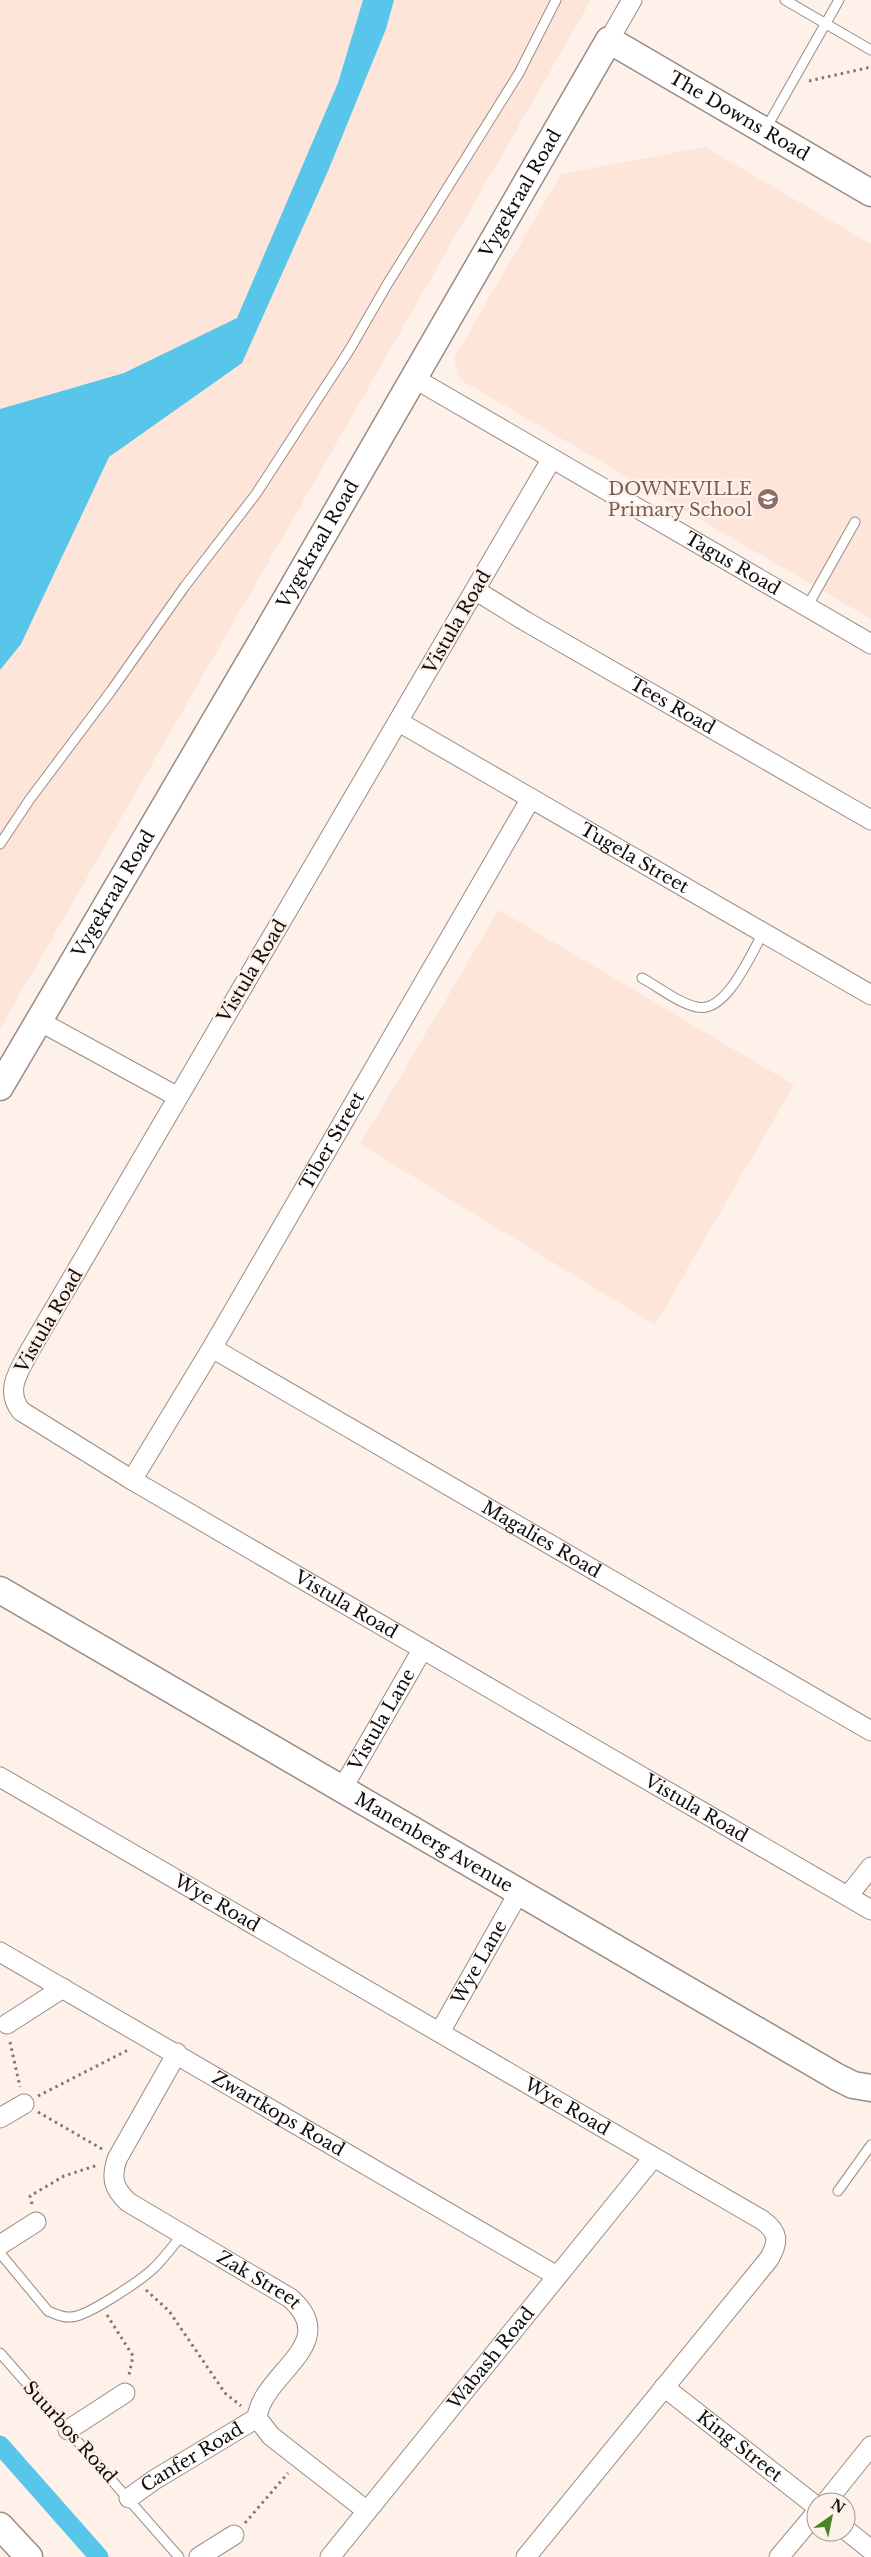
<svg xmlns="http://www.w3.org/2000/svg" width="871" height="2557" font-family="'Libre Baskerville',serif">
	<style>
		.built { fill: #fde6d9 }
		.water { fill: #58c5ea }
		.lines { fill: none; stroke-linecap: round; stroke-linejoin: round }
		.canal { stroke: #58c5ea; stroke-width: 19 }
		.lane-casing { stroke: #9a8c84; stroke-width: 11 }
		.street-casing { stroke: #9a8c84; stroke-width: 21 }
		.secondary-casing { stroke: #9a8c84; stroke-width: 29 }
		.path { stroke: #807873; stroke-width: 3; stroke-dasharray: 2.5 4; stroke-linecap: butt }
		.lane { stroke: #fff; stroke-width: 9 }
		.street { stroke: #fff; stroke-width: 19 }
		.secondary { stroke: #fff; stroke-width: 26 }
		.labels { text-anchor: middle; stroke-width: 4.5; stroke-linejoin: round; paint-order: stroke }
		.street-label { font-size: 18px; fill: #120d0b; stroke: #fdf1ea }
		.education-label { font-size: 18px; fill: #785e54; stroke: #fdf1ea; text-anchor: end }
	</style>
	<rect width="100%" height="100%" fill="#fdf1ea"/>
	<g class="built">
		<polygon points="0,0 591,0 0,1029"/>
		<polygon points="705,147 871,244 871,619 459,379 454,358 561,174"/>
		<polygon points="499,910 794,1085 655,1325 360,1144"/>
	</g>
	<polygon class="water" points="363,0 394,0 386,29 328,171 242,363 109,457 21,644 0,670 0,409 124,373 237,318 338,83"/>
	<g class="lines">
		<polyline class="canal" points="0,2445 99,2557"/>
		<g class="lane-casing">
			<g id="lane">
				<polyline points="785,0 871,50"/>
				<polyline points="765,130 839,0"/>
				<polyline points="807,607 855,522"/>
				<polyline points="0,844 30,799 111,691 185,586 256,494 350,349 388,283 519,73 556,0"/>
				<path d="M642,978C659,987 678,1003 697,1007C726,1014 751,954 763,933"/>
				<polyline points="838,2191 871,2145"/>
				<path d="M0,2253L48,2311C56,2314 62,2318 71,2317C87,2317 141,2280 154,2268C164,2258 173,2246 182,2235"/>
				<polyline points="0,2353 179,2557"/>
			</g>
		</g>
		<g class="street-casing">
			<g id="street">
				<polyline points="609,40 632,0"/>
				<path id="s1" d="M412,377L871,644"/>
				<path id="s2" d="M551,460L29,1352C18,1372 5,1391 21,1411L132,1480L871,1910"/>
				<path id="s3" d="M475,590L525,621L871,820"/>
				<path id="s4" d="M399,722L871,995"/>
				<polyline points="39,1021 178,1097"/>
				<path id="s5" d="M212,1348L871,1731"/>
				<path id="s6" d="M132,1480L212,1348L530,800"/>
				<path id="s7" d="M0,1777L762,2220C779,2232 779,2242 769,2259L526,2557"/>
				<path id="s8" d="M342,1789L422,1650"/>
				<polyline points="848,1896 871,1867"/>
				<path id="s9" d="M0,1952L557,2276"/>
				<polyline points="7,2024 63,1988"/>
				<path id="s10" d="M440,2032L519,1892"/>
				<path id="s11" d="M177,2053L117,2159C111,2178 113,2188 128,2202L290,2298C343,2344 262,2373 257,2418L271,2436L367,2511"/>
				<polyline points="0,2118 24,2104"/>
				<polyline points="0,2245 36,2222"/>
				<path id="s12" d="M664,2387L816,2506"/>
				<polyline points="68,2430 125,2393"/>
				<path id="s13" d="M129,2498L154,2480L257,2418"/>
				<polyline points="826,2502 871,2446"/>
				<polyline points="846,2530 871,2550"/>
				<polyline points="199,2557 234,2535"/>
				<path id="s14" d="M330,2557L653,2158"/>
				<polyline points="779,2557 816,2513"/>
			</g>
		</g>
		<g class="secondary-casing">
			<g id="secondary">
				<path id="s15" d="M0,1087L263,639L609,40L871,193"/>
				<path id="s16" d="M0,1590L837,2077L853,2085L871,2088"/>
				<polyline points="0,2526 29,2557"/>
			</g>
		</g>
		<g class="path">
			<polyline points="809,81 871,67"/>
			<polyline points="10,2042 20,2087"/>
			<polyline points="38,2096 130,2049"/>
			<polyline points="38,2112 102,2149"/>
			<polyline points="32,2204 30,2196 64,2176 98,2165"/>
			<polyline points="146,2290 169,2311 225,2393 241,2406"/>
			<polyline points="107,2315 133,2356 129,2375"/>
			<polyline points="245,2523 288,2473"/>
		</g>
		<use href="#lane" class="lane"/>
		<use href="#street" class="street"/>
		<use href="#secondary" class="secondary"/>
	</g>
	<defs>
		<g id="school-disc" transform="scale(1.125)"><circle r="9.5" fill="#8d6e63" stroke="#fdf1ea"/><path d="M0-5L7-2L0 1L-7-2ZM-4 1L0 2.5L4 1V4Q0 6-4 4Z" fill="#fff"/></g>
	</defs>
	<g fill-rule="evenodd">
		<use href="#school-disc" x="768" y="499"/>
	</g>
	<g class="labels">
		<g class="street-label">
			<text dy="6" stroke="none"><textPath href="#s15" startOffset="1362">The Downs Road</textPath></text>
			<text dy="6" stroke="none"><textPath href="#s15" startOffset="1034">Vygekraal Road</textPath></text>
			<text dy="6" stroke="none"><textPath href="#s15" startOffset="629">Vygekraal Road</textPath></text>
			<text dy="6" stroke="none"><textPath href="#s1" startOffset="371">Tagus Road</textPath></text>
			<text transform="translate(457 622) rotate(-60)" y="6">Vistula Road</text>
			<text dy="6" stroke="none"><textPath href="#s3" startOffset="229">Tees Road</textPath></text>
			<text dy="6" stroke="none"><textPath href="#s4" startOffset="272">Tugela Street</textPath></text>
			<text dy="6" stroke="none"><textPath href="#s15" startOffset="224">Vygekraal Road</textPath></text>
			<text transform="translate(252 971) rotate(-59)" y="6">Vistula Road</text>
			<text dy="6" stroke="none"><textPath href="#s6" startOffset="394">Tiber Street</textPath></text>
			<text transform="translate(49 1321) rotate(-60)" y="6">Vistula Road</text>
			<text dy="6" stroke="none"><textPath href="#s5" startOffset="381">Magalies Road</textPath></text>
			<text dy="6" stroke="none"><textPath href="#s2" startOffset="1476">Vistula Road</textPath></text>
			<text dy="6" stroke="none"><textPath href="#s8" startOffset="80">Vistula Lane</textPath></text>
			<text dy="6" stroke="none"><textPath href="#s2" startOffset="1881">Vistula Road</textPath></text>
			<text dy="6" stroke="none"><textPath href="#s16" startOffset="502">Manenberg Avenue</textPath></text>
			<text dy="6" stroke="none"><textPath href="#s7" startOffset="251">Wye Road</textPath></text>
			<text dy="6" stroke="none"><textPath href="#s10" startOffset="80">Wye Lane</textPath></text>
			<text dy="6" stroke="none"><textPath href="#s7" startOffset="656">Wye Road</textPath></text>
			<text dy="6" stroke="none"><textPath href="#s9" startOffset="322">Zwartkops Road</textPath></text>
			<text dy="6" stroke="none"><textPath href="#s11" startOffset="322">Zak Street</textPath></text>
			<text dy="6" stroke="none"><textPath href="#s14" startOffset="256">Wabash Road</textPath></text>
			<text transform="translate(70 2432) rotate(48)" y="6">Suurbos Road</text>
			<text dy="6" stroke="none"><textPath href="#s12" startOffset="96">King Street</textPath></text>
			<text dy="6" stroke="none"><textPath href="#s13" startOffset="75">Canfer Road</textPath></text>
		</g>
		<g class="education-label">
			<text x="752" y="495">DOWNEVILLE<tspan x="752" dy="21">Primary School</tspan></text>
		</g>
	</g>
	<g transform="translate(831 2517) rotate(33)"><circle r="24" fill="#fdf1ea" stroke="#9f9691"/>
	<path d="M0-4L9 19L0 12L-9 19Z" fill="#498523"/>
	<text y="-8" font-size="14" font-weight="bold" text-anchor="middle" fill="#120d0b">N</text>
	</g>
</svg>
